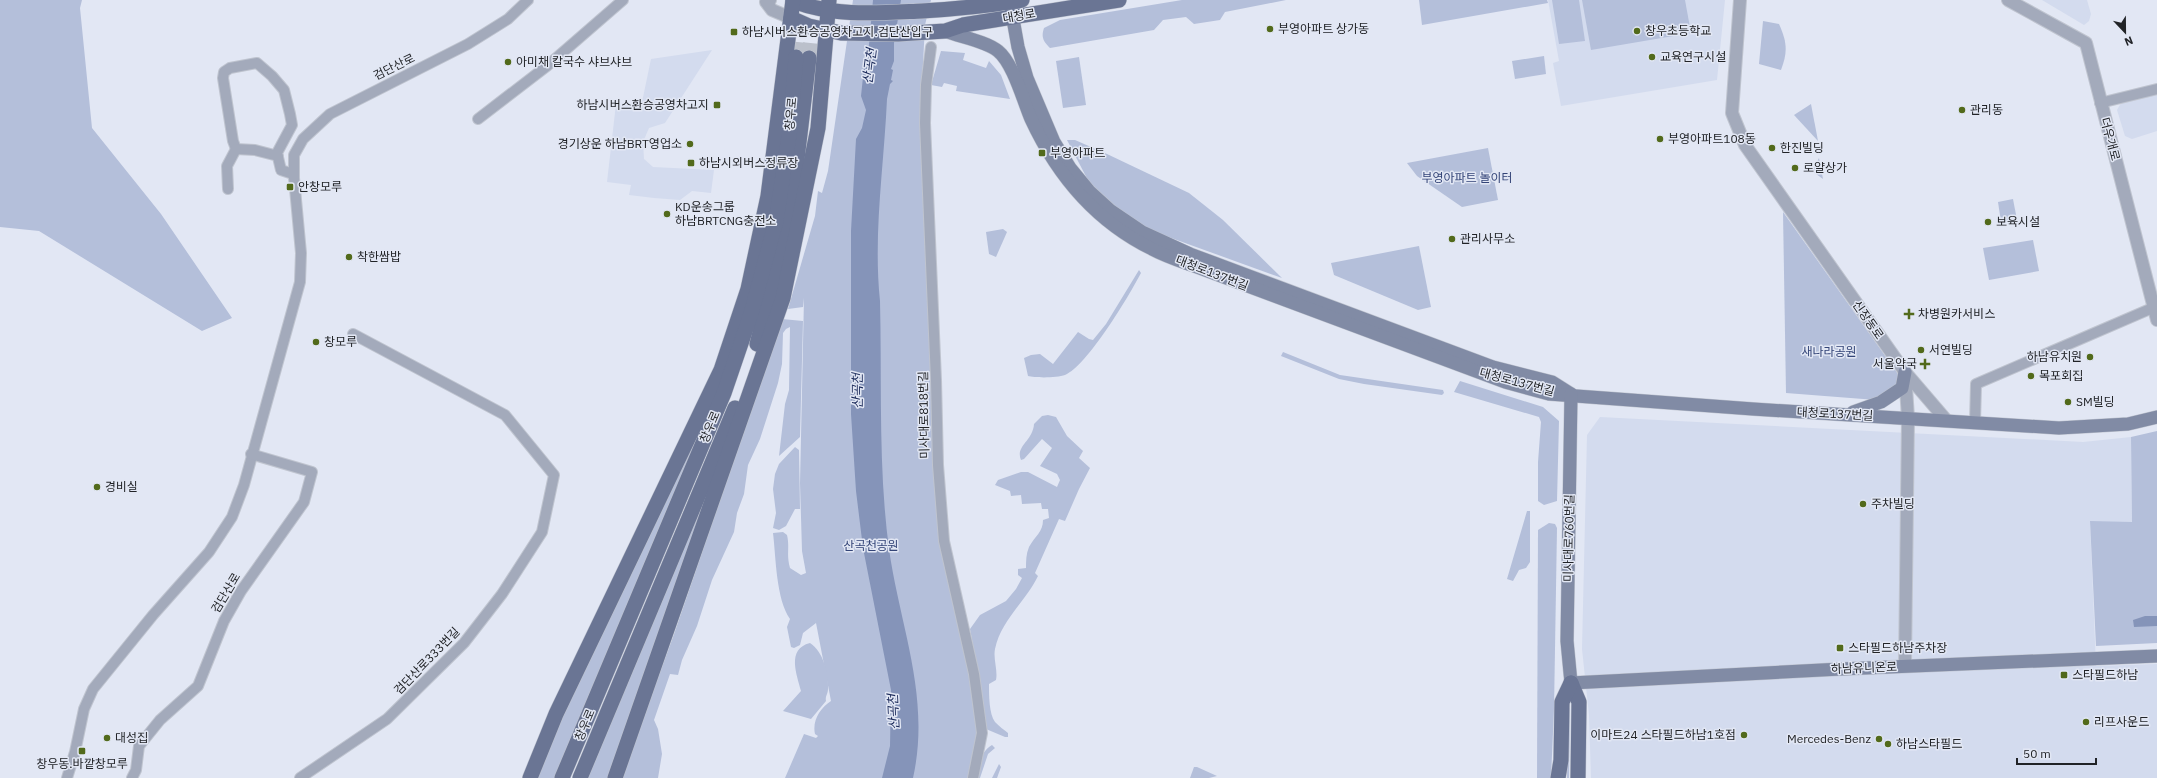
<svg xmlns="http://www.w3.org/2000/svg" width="2157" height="778" font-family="'IBM Plex Sans','Noto Sans KR',sans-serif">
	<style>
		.built { fill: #d3dbee }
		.green { fill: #b4bfda }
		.water { fill: #8594b9 }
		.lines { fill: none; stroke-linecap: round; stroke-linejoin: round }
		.primary-tunnel { stroke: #bbc0cb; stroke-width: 15; stroke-dasharray: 15 8; stroke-linecap: butt }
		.minor-casing { stroke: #bfc4cf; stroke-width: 12 }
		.tertiary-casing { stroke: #bfc4cf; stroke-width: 14 }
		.secondary-casing { stroke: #bfc4cf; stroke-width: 14 }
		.primary-casing { stroke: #bfc4cf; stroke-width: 16 }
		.minor { stroke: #a3aabb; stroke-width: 10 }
		.tertiary { stroke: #a3aabb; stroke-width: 12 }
		.secondary { stroke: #818ba5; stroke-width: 13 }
		.primary { stroke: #6a7594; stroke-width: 15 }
		.poi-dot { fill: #526a1b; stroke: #e2e7f4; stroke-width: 1.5 }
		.labels { text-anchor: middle; stroke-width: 3; stroke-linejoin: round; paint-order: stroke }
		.street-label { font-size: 12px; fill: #212327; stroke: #e2e7f4 }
		.poi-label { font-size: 12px; fill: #212327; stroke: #e2e7f4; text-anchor: start }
		.park-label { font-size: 12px; fill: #347; stroke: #e2e7f4 }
		.water-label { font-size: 13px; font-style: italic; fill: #1a2959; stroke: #e2e7f4 }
	</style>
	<rect width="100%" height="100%" fill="#e2e7f4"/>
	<g class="built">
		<polygon points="1548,0 1725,0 1717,80 1561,106 1553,63 1559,61"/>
		<polygon points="2042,0 2087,0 2091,14 2089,21 2084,25"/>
		<polygon points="712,50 665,123 649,128 643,142 644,159 653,167 714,170 711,193 692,191 680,200 654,198 629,195 631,185 607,182 616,104 641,107 651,59"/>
		<polygon points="2157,93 2157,131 2132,139 2125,136 2117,110 2121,103"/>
		<polygon points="1600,417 2083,442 2131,437 2132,522 2090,522 2096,666 2157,664 2157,778 1591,778 1589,715 1582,649 1587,435"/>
	</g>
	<g class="green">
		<polygon points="0,0 82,0 80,8 92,128 161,214 232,318 202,331 39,231 0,227"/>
		<path d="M853,0H931L925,25L922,83L933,415L932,446L939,534L971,683L978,740L969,778H785L804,734L816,738L818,736L815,734C812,721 820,708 831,701L807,576L816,623L803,633L800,645L794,648L791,647L787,627L790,619C776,599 776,558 773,533L783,532L787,535C790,548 786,554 790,568L801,575L806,573L802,551L800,483L804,298L803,307L788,309L815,216L818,191L822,193L828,171Z"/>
		<path d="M1182,0H1286L1225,12L1220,20L1194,24L1186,17L1163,20L1154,30L1050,48C1043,41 1041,37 1044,28L1060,20Z"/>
		<polygon points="1419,0 1547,0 1548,3 1422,25"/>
		<polygon points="1552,0 1579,0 1585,41 1559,44"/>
		<polygon points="1582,0 1685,0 1691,33 1591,50"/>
		<path d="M1763,21L1779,24C1787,42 1788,52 1781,70L1759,64Z"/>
		<polygon points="941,51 965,53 963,60 986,68 989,61 1001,75 1010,99 956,91 957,86 944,83 942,87 931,85"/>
		<polygon points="1544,56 1546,74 1515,79 1512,61"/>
		<polygon points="1079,57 1086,105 1063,108 1056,61"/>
		<polygon points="1811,104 1818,141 1794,115"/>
		<polygon points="1067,140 1075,140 1107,154 1189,193 1223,220 1282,278 1138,226 1092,188"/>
		<polygon points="1488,148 1498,200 1462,207 1417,176 1407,163"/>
		<polygon points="1819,158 1823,179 1812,171"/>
		<polygon points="2013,199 2017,220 2001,222 1998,202"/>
		<polygon points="1783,212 1898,374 1902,381 1889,401 1786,393"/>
		<polygon points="1003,229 1007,232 996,257 989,254 986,232"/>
		<polygon points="2033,240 2039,271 1989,280 1983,248"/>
		<polygon points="1419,246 1431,307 1418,310 1334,275 1331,263"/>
		<path d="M1139,270L1141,273C1129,296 1087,366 1065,375C1057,378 1035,378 1028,376L1024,358L1031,355L1040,354L1053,364L1078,332L1089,339L1093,340L1106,324Z"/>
		<polygon points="782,319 803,321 800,437 779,456 785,404 789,390 790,327 786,329 783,333 782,364 778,383 760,439 748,465 744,494 737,513 734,532 712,580 697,626 682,660 678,675 670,674 654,720 658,729 662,754 658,778 621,778 673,637"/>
		<polygon points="1283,352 1340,375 1443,390 1444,393 1442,395 1364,384 1339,379 1281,356"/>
		<polygon points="1460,381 1543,407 1559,421 1557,501 1544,505 1538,501 1538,462 1541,422 1539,417 1454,392"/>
		<path d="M1048,415L1056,417L1067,436L1083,451L1079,458L1090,468L1079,489L1065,521L1059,519L1035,573L1038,576C1026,601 1001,620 995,649C993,659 998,670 996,680L989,684C989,695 989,714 995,722C999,726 1004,730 1008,733V737H1005L986,729L981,689L970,629L980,615L1006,601L1016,589L1022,578L1018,575V569L1026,568C1026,561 1026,554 1029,547C1035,536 1043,532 1043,520L1049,518L1048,509H1042L1041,503L1022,504L1021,495L1011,496L1010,491L995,485L998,480L1021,472H1028L1057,487L1060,480L1057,474L1040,466L1052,448L1042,439L1024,459L1021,460C1015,446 1033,441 1034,424L1042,416Z"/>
		<polygon points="2157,431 2157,643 2096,646 2090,521 2132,522 2131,437"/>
		<polygon points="696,433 699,434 555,778 538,778 553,733"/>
		<polygon points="795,447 799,450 800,509 795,509 786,526 779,530 773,528 776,513 773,489 775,474 779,464"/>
		<polygon points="706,500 610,778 588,778 702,502"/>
		<polygon points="1527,511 1530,511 1530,562 1526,568 1519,570 1513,581 1507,579"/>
		<polygon points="1549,523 1555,524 1557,528 1554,709 1551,778 1537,778 1538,530"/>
		<path d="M810,643C823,651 829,674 828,689C828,694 825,696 826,701L811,719L783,711L801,691C797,675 786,649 810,643Z"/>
		<polygon points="1568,708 1570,708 1569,778 1567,778"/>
		<path d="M992,745L995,748L988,754L980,778H976C979,765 980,752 992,745Z"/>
		<polygon points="999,764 1001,767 997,778 992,778"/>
		<polygon points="1194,767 1197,767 1217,776 1209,778 1190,778"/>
	</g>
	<g class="water">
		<path d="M873,0H901L894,43V61L891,69L893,70L891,80L893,81L890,84L887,99C884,166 873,234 880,301C882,383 878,467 889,549C900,627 931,697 913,778H882L890,746L891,690L863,548L856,491L851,414V231L856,139L862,128L866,110L861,96L864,68L867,67Z"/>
		<polygon points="2145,616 2157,616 2157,626 2134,627 2133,620"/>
	</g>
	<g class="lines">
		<g class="primary-tunnel">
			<polyline points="796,57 802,0"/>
			<polyline points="809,58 815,0"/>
		</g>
		<g class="minor-casing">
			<g id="minor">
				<polyline points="931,47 926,85 925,123 936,380 938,465 944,541 974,674 982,733 973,778"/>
				<polyline points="2100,103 2157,89"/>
				<polyline points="478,119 547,66 623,0"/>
				<polyline points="278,156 255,150 236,149 233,141 223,78 224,72 230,68 257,63 272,76 284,90 290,114 292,125 277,153 281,170 293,174"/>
				<polyline points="228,189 227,166 236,149"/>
				<polyline points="1975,423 1976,384 2157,306"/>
				<polyline points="67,778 75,752 84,709 93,689 153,615 209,552 232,517 244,485 300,282 301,253 294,178 294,155 303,139 330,114 468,44 508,19 528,0"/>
				<polyline points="132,778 136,770 139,746 160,720 198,686 224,621 241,591 304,502 312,472 251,454"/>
				<polyline points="300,778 387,719 464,643 502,594 542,532 554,475 505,415 353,334"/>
			</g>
		</g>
		<g class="tertiary-casing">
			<g id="tertiary">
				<polyline points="770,0 766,2 772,10 791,18"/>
				<polyline points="1740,0 1732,113 1745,145 1905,372 1908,418 1905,666"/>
				<polyline points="2008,0 2086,43 2157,320"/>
				<polyline points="1905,372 1947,421"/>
			</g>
		</g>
		<g class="secondary-casing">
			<g id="secondary">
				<polyline points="1011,8 1018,47 1027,78 1054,142 1070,168 1089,191 1111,211 1142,232 1190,254 1493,367 1552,382 1571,394"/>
				<path d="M945,31C960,37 986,41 998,51C1013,63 1023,100 1031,119C1057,175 1095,221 1152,249C1165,256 1180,261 1194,266L1505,382L1549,394L1753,409L2059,428L2128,424L2157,417"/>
				<polyline points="1571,394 1567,641 1571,683 1841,669 2157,656"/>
				<polyline points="1853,412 1881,402 1902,388 1905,372"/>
			</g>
		</g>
		<g class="primary-casing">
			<g id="primary">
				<path d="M793,1C835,17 878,13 922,11C956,9 988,6 1022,0"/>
				<polyline points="791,18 809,26 841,33 898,34 945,31 963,25 1119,0"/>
				<polyline points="757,344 782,247 793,193 809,58"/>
				<polyline points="1571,683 1579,702 1578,778"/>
				<polyline points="530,778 556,714 721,370 748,289 768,196 793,0"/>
				<polyline points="562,778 724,393 751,314 776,221 790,129 796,57"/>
				<polyline points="580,778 735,408"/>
				<polyline points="615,778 783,298 818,128 829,0"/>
				<polyline points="1558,778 1561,760 1562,702 1571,683"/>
			</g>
		</g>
		<use href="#minor" class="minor"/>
		<use href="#tertiary" class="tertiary"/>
		<use href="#secondary" class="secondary"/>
		<use href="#primary" class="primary"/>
	</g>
	<g class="poi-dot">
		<circle cx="1270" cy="29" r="4"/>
		<circle cx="1637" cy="31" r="4"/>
		<rect x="730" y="28" width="8" height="8" rx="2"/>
		<circle cx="1652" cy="57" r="4"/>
		<circle cx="508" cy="62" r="4"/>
		<rect x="713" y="101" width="8" height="8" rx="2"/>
		<circle cx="1962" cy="110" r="4"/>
		<circle cx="1660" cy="139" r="4"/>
		<circle cx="690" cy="144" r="4"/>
		<circle cx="1772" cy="148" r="4"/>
		<rect x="1038" y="149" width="8" height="8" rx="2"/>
		<rect x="687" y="159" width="8" height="8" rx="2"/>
		<circle cx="1795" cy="168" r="4"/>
		<rect x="286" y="183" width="8" height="8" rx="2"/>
		<circle cx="667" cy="214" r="4"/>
		<circle cx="1988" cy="222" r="4"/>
		<circle cx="1452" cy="239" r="4"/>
		<circle cx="349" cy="257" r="4"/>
		<path d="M1907 308h4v4h4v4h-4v4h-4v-4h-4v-4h4z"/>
		<circle cx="316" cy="342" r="4"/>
		<circle cx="1921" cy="350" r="4"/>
		<circle cx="2090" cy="357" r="4"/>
		<path d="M1923 358h4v4h4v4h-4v4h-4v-4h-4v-4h4z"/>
		<circle cx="2031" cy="376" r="4"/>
		<circle cx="2068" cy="402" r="4"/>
		<circle cx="97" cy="487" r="4"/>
		<circle cx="1863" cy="504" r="4"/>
		<rect x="1836" y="644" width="8" height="8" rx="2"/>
		<rect x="2060" y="671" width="8" height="8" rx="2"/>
		<circle cx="2086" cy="722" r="4"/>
		<circle cx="1744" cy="735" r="4"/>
		<circle cx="107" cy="738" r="4"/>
		<circle cx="1879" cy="739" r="4"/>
		<circle cx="1888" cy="744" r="4"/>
		<rect x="78" y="747" width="8" height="8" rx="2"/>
	</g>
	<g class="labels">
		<g class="street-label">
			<text transform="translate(1019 16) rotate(-10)" y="4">대청로</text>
			<text transform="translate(394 67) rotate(-26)" y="4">검단산로</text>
			<text transform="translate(791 114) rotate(-85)" y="4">창우로</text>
			<text transform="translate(2110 139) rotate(75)" y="4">더우개로</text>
			<text transform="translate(1212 273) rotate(21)" y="4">대청로137번길</text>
			<text transform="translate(1868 320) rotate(55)" y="4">신장동로</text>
			<text transform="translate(1517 382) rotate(15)" y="4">대청로137번길</text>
			<text transform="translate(1835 414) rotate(3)" y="4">대청로137번길</text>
			<text transform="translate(924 415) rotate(-91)" y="4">미사대로818번길</text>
			<text transform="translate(710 427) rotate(-67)" y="4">창우로</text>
			<text transform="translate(1569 538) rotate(-89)" y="4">미사대로760번길</text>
			<text transform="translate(226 593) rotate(-59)" y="4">검단산로</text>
			<text transform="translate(427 661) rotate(-46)" y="4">검단산로333번길</text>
			<text transform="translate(1864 668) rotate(-2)" y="4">하남유니온로</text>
			<text transform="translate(585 725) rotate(-67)" y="4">창우로</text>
		</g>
		<g class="poi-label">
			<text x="1278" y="33">부영아파트 상가동</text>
			<text x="1645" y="35">창우초등학교</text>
			<text x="742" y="36">하남시버스환승공영차고지.검단산입구</text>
			<text x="1660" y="61">교육연구시설</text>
			<text x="516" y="66">아미채 칼국수 샤브샤브</text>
			<text x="709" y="109" text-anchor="end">하남시버스환승공영차고지</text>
			<text x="1970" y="114">관리동</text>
			<text x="1668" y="143">부영아파트108동</text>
			<text x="682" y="148" text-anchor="end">경기상운 하남BRT영업소</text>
			<text x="1780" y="152">한진빌딩</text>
			<text x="1050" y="157">부영아파트</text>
			<text x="699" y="167">하남시외버스정류장</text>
			<text x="1803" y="172">로얄상가</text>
			<text x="298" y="191">안창모루</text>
			<text x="675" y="211">KD운송그룹<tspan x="675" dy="14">하남BRTCNG충전소</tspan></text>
			<text x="1996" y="226">보육시설</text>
			<text x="1460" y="243">관리사무소</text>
			<text x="357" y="261">착한쌈밥</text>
			<text x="1918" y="318">차병원카서비스</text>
			<text x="324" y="346">창모루</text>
			<text x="1929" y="354">서연빌딩</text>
			<text x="2082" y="361" text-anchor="end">하남유치원</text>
			<text x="1917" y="368" text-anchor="end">서울약국</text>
			<text x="2039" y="380">목포회집</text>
			<text x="2076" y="406">SM빌딩</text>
			<text x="105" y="491">경비실</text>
			<text x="1871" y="508">주차빌딩</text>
			<text x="1848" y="652">스타필드하남주차장</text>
			<text x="2072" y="679">스타필드하남</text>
			<text x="2094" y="726">리프사운드</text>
			<text x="1736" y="739" text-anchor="end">이마트24 스타필드하남1호점</text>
			<text x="115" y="742">대성집</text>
			<text x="1871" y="743" text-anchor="end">Mercedes-Benz</text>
			<text x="1896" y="748">하남스타필드</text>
			<text x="82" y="768" text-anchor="middle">창우동.바깥창모루</text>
		</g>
		<g class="park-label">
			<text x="1467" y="182">부영아파트 놀이터</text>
			<text x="1829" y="356">새나라공원</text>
			<text x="871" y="550">산곡천공원</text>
		</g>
		<g class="water-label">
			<text transform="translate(869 66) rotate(-83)" y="5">산곡천</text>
			<text transform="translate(857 391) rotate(-90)" y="5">산곡천</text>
			<text transform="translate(893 712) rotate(-93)" y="5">산곡천</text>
		</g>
	</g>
	<g transform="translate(2125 32) rotate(158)" stroke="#e2e7f4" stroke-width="3" paint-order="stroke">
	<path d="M0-3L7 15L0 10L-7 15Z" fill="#212327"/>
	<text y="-6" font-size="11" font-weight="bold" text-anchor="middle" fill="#212327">N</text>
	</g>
	<path d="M2017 758v6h79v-6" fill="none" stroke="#212327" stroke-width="2"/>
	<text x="2023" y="758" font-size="12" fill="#212327" stroke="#e2e7f4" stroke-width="3" paint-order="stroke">50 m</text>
</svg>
